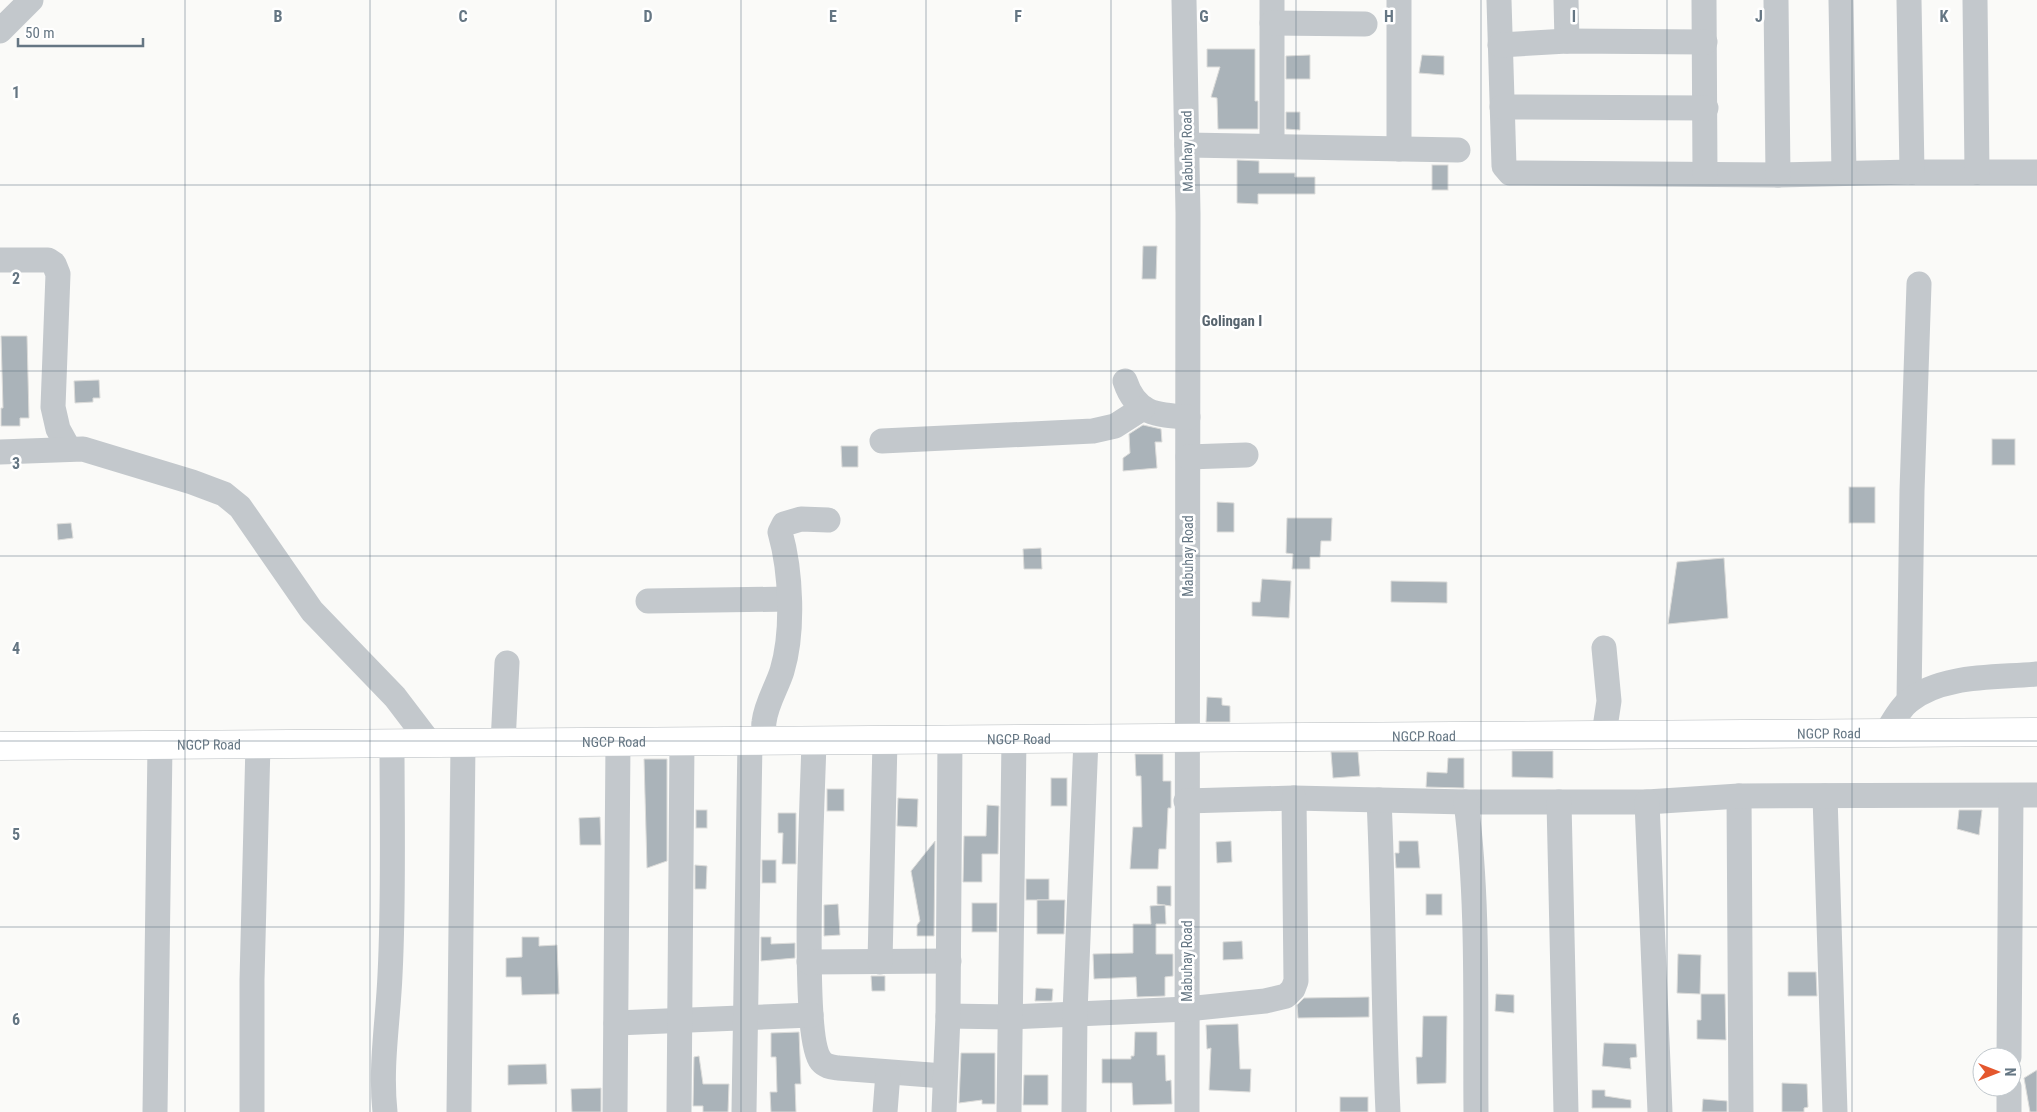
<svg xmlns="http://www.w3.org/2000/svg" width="2037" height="1112" font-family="'Roboto Condensed',sans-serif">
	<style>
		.building { fill: #aab3b9; stroke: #dcdcda }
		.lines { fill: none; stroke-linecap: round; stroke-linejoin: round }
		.major-casing { stroke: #b5babe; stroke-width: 29 }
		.minor { stroke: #c3c8cc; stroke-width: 25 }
		.major { stroke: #fff; stroke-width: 28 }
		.grid { fill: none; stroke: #657683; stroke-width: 1; stroke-opacity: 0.55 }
		.labels { text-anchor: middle; stroke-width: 5; stroke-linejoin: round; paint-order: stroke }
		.street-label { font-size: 14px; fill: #657683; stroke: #fff }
		.neighbourhood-label { font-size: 15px; font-weight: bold; fill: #57646e; stroke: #fff }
		.grid-label { font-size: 16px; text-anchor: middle; font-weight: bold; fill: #657683; stroke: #fff; stroke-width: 5; stroke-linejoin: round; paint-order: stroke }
	</style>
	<rect width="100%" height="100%" fill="#fafaf8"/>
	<g class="building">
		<polygon points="1207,49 1255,49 1255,101 1258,101 1258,129 1218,129 1217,98 1211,97 1220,67 1207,67"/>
		<polygon points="1310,55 1310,79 1286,79 1286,56"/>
		<polygon points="1422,55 1444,56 1444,75 1419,73"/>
		<polygon points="1286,112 1300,112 1300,130 1286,129"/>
		<polygon points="1237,160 1259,161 1259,173 1295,173 1295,177 1315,177 1315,194 1258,194 1258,204 1237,203"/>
		<rect x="1432" y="165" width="16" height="25"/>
		<polygon points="1143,246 1157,246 1156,279 1142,279"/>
		<polygon points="1,336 27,336 29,418 20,418 20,426 1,426 1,408 3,408"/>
		<polygon points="99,380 100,398 93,398 93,402 75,403 74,381"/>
		<polygon points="1143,425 1161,429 1162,442 1155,442 1157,468 1123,471 1123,458 1130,453 1129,434"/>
		<rect x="1992" y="439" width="23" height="26"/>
		<polygon points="841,446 858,446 858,467 842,467"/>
		<rect x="1849" y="487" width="26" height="36"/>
		<polygon points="1217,502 1234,503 1234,532 1217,532"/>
		<polygon points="1287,518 1332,518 1331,541 1321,541 1320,557 1310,557 1310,569 1292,569 1293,554 1286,553"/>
		<polygon points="71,523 73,538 58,540 57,524"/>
		<polygon points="1041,548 1042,569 1024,569 1023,549"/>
		<polygon points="1724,558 1728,618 1668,624 1677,562"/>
		<polygon points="1262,579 1291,581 1289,618 1252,616 1252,602 1260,602"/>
		<polygon points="1391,581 1447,582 1447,603 1391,602"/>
		<polygon points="1207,697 1222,698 1222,705 1230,706 1230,722 1206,722"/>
		<polygon points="1512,751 1553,751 1553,778 1512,777"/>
		<polygon points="1331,752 1358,752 1360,776 1333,778"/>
		<polygon points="1135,754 1163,754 1163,781 1171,781 1171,808 1168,808 1166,849 1159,849 1158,869 1130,869 1133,827 1142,827 1141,776 1136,776"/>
		<polygon points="1448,758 1464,758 1464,788 1426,787 1427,772 1447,773"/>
		<polygon points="644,759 667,759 667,861 647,868"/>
		<rect x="1051" y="778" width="16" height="28"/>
		<rect x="827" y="789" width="17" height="22"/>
		<polygon points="898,798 918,799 917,827 897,826"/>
		<polygon points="987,805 999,806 998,854 982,854 982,882 963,882 964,836 986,836"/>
		<rect x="696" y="810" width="11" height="18"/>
		<polygon points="1959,810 1982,810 1979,835 1957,829"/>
		<polygon points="778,813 796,813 796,864 782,864 783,833 778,833"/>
		<polygon points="600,817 601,845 580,845 579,818"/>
		<polygon points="935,841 934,936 917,936 917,925 920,921 911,871"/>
		<polygon points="1231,841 1232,862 1217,863 1216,842"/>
		<polygon points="1399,841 1418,841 1420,868 1396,868 1395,853 1399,853"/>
		<rect x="762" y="860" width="14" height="23"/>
		<polygon points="695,865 707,866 706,889 695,889"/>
		<rect x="1026" y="879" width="23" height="21"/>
		<polygon points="1157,886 1171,886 1171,906 1157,904"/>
		<rect x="1426" y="894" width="16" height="21"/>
		<polygon points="1037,900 1065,900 1064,934 1037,934"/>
		<rect x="972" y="903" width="25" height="29"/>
		<polygon points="838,904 840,935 824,936 824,905"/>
		<polygon points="1165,905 1166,924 1156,924 1156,954 1173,954 1173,976 1165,977 1165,996 1137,997 1136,977 1094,979 1093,954 1133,953 1133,924 1151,924 1150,906"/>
		<polygon points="522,937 539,937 539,946 557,945 559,994 522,995 521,977 506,977 506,958 522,957"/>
		<polygon points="761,937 771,937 771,944 795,943 795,958 761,961"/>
		<polygon points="1242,941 1243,959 1223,960 1223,942"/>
		<polygon points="1678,954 1701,955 1700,994 1677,993"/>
		<polygon points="1788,972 1816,972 1817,996 1788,996"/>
		<polygon points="871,976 885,976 885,991 872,991"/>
		<polygon points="1036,988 1053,989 1052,1001 1035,1001"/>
		<polygon points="1496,994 1514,995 1514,1013 1495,1011"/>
		<polygon points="1701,994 1725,994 1726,1040 1697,1039 1697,1020 1701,1020"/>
		<polygon points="1369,997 1369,1017 1298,1018 1297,1005 1304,998"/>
		<polygon points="1423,1016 1447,1016 1446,1083 1417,1084 1416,1057 1422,1057"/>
		<polygon points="1238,1024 1240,1069 1251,1069 1250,1092 1209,1090 1211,1048 1207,1049 1206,1025"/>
		<polygon points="799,1032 801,1084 795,1084 796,1112 771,1112 770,1092 777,1092 776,1057 771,1057 771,1033"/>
		<polygon points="1135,1032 1157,1032 1157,1055 1165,1055 1166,1081 1171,1080 1172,1104 1133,1105 1132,1083 1102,1083 1102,1059 1131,1059 1131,1056 1134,1056"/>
		<polygon points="1604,1043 1636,1044 1637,1057 1630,1058 1631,1069 1602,1066"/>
		<polygon points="961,1053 995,1053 995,1104 982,1104 982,1100 959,1103"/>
		<polygon points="699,1056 703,1084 729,1084 728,1112 703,1112 703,1106 693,1106 694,1057"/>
		<polygon points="546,1064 547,1084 508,1085 508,1065"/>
		<polygon points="2037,1070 2037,1112 2030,1112 2024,1078"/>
		<polygon points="1024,1075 1048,1075 1048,1105 1023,1105"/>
		<polygon points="1782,1083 1807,1084 1808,1107 1804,1108 1804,1112 1782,1112"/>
		<polygon points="601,1088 601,1112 572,1112 571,1089"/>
		<polygon points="1592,1090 1605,1090 1605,1096 1631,1100 1631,1108 1592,1108"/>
		<rect x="1340" y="1097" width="28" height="15"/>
		<polygon points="1703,1099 1727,1101 1727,1112 1702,1112"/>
	</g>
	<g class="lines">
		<g class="major-casing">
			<g id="major">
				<path id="s1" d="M0,746L2037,732"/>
			</g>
		</g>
		<g class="minor">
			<polyline points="1184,0 1188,213 1187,1112"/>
			<polyline points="1272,0 1272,145"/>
			<polyline points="1499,0 1504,166 1510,173 1778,175 1912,172 2037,172"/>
			<polyline points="1566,0 1567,41"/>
			<polyline points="1704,0 1705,173"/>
			<polyline points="1776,0 1778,175"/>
			<polyline points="1841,0 1844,173"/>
			<polyline points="1909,0 1912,172"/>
			<polyline points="1975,0 1977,172"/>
			<polyline points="1272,23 1365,24"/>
			<polyline points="0,31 31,0"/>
			<polyline points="1500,45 1567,41 1705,42"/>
			<polyline points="1502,107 1706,108"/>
			<polyline points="1187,145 1458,150"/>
			<polyline points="1399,149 1399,0"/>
			<polyline points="0,260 48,260 54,264 58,274 53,407 58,429 69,449"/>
			<path d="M1125,381C1136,414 1156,415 1188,417"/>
			<polyline points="882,441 1093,431 1115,426 1143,408"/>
			<polyline points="0,452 83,449 192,482 224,494 240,507 312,611 395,697 430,743"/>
			<polyline points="1188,457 1246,455"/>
			<polyline points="648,601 789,599"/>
			<polyline points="1604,648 1609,701 1604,734"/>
			<polyline points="1909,701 1912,491 1919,284"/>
			<path d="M1886,733C1893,722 1899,709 1909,701C1942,674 1997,678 2037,674"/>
			<path d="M765,741C765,735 763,728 764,722C766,704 777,687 782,671C794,631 791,571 780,532L784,524L801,519L828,520"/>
			<path d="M814,741C813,789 800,1036 821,1061C826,1067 832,1067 838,1068L944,1076"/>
			<polyline points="503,743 507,663"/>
			<polyline points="1739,796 1741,1112"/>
			<polyline points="1825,796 1835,1112"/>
			<path d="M1379,800C1384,904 1383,1008 1388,1112"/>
			<polyline points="1186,801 1294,798 1466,802 1647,802 1739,796 2037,795"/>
			<path d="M1466,802C1479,904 1475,1009 1476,1112"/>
			<polyline points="1559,802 1566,1112"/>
			<polyline points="1647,802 1660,1112"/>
			<polyline points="809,962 949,961"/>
			<polyline points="880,962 885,740"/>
			<polyline points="948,1016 1010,1017 1187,1009 1265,1001 1286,996 1293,989 1296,981 1294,798"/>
			<polyline points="616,1023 811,1015"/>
			<polyline points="2009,1057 2011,796"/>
			<polyline points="155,1112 160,745"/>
			<polyline points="252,1112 252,980 258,744"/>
			<path d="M385,1112C380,1066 388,1022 390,975C394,898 392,821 392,743"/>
			<polyline points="459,1112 463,743"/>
			<polyline points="615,1112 618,742"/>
			<polyline points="679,1112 682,741"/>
			<polyline points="744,1112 750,741"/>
			<polyline points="885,1112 888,1073"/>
			<polyline points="944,1112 948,1016 950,740"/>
			<polyline points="1009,1112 1014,739"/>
			<polyline points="1074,1112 1075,1013 1086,739"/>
			<polyline points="2009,1112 2009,1087"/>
		</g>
		<use href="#major" class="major"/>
	</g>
	<path class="grid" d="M185,0V1112M370,0V1112M556,0V1112M741,0V1112M926,0V1112M1111,0V1112M1296,0V1112M1481,0V1112M1667,0V1112M1852,0V1112M0,185H2037M0,371H2037M0,556H2037M0,741H2037M0,927H2037"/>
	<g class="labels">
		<g class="street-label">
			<text transform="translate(1187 151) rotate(-91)" y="5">Mabuhay Road</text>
			<text transform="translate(1188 556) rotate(-90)" y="5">Mabuhay Road</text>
			<text dy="5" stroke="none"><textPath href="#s1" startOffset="1829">NGCP Road</textPath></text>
			<text dy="5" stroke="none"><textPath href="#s1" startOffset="1424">NGCP Road</textPath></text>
			<text dy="5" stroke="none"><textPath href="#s1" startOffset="1019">NGCP Road</textPath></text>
			<text dy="5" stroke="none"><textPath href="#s1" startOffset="614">NGCP Road</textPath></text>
			<text dy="5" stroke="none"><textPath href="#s1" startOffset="209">NGCP Road</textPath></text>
			<text transform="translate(1187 961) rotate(-90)" y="5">Mabuhay Road</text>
		</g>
		<g class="neighbourhood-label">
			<text x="1232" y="326">Golingan I</text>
		</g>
	</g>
	<g class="grid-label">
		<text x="278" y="22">B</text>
		<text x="463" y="22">C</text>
		<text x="648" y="22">D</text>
		<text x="833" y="22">E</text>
		<text x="1018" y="22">F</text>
		<text x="1204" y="22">G</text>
		<text x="1389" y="22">H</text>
		<text x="1574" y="22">I</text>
		<text x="1759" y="22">J</text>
		<text x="1944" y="22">K</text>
		<text x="16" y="98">1</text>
		<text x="16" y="284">2</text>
		<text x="16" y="469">3</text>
		<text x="16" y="654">4</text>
		<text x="16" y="840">5</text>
		<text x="16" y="1025">6</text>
	</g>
	<g transform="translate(1997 1072) rotate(90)"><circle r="24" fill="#ffffff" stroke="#c1c8cd"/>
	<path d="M0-4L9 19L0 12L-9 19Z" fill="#e4572e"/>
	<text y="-8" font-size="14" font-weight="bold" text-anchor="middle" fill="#657683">N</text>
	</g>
	<path d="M18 38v8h125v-8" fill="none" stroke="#657683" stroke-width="2.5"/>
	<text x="25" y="38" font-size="15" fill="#657683" stroke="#ffffff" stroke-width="4" paint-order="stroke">50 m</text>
</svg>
